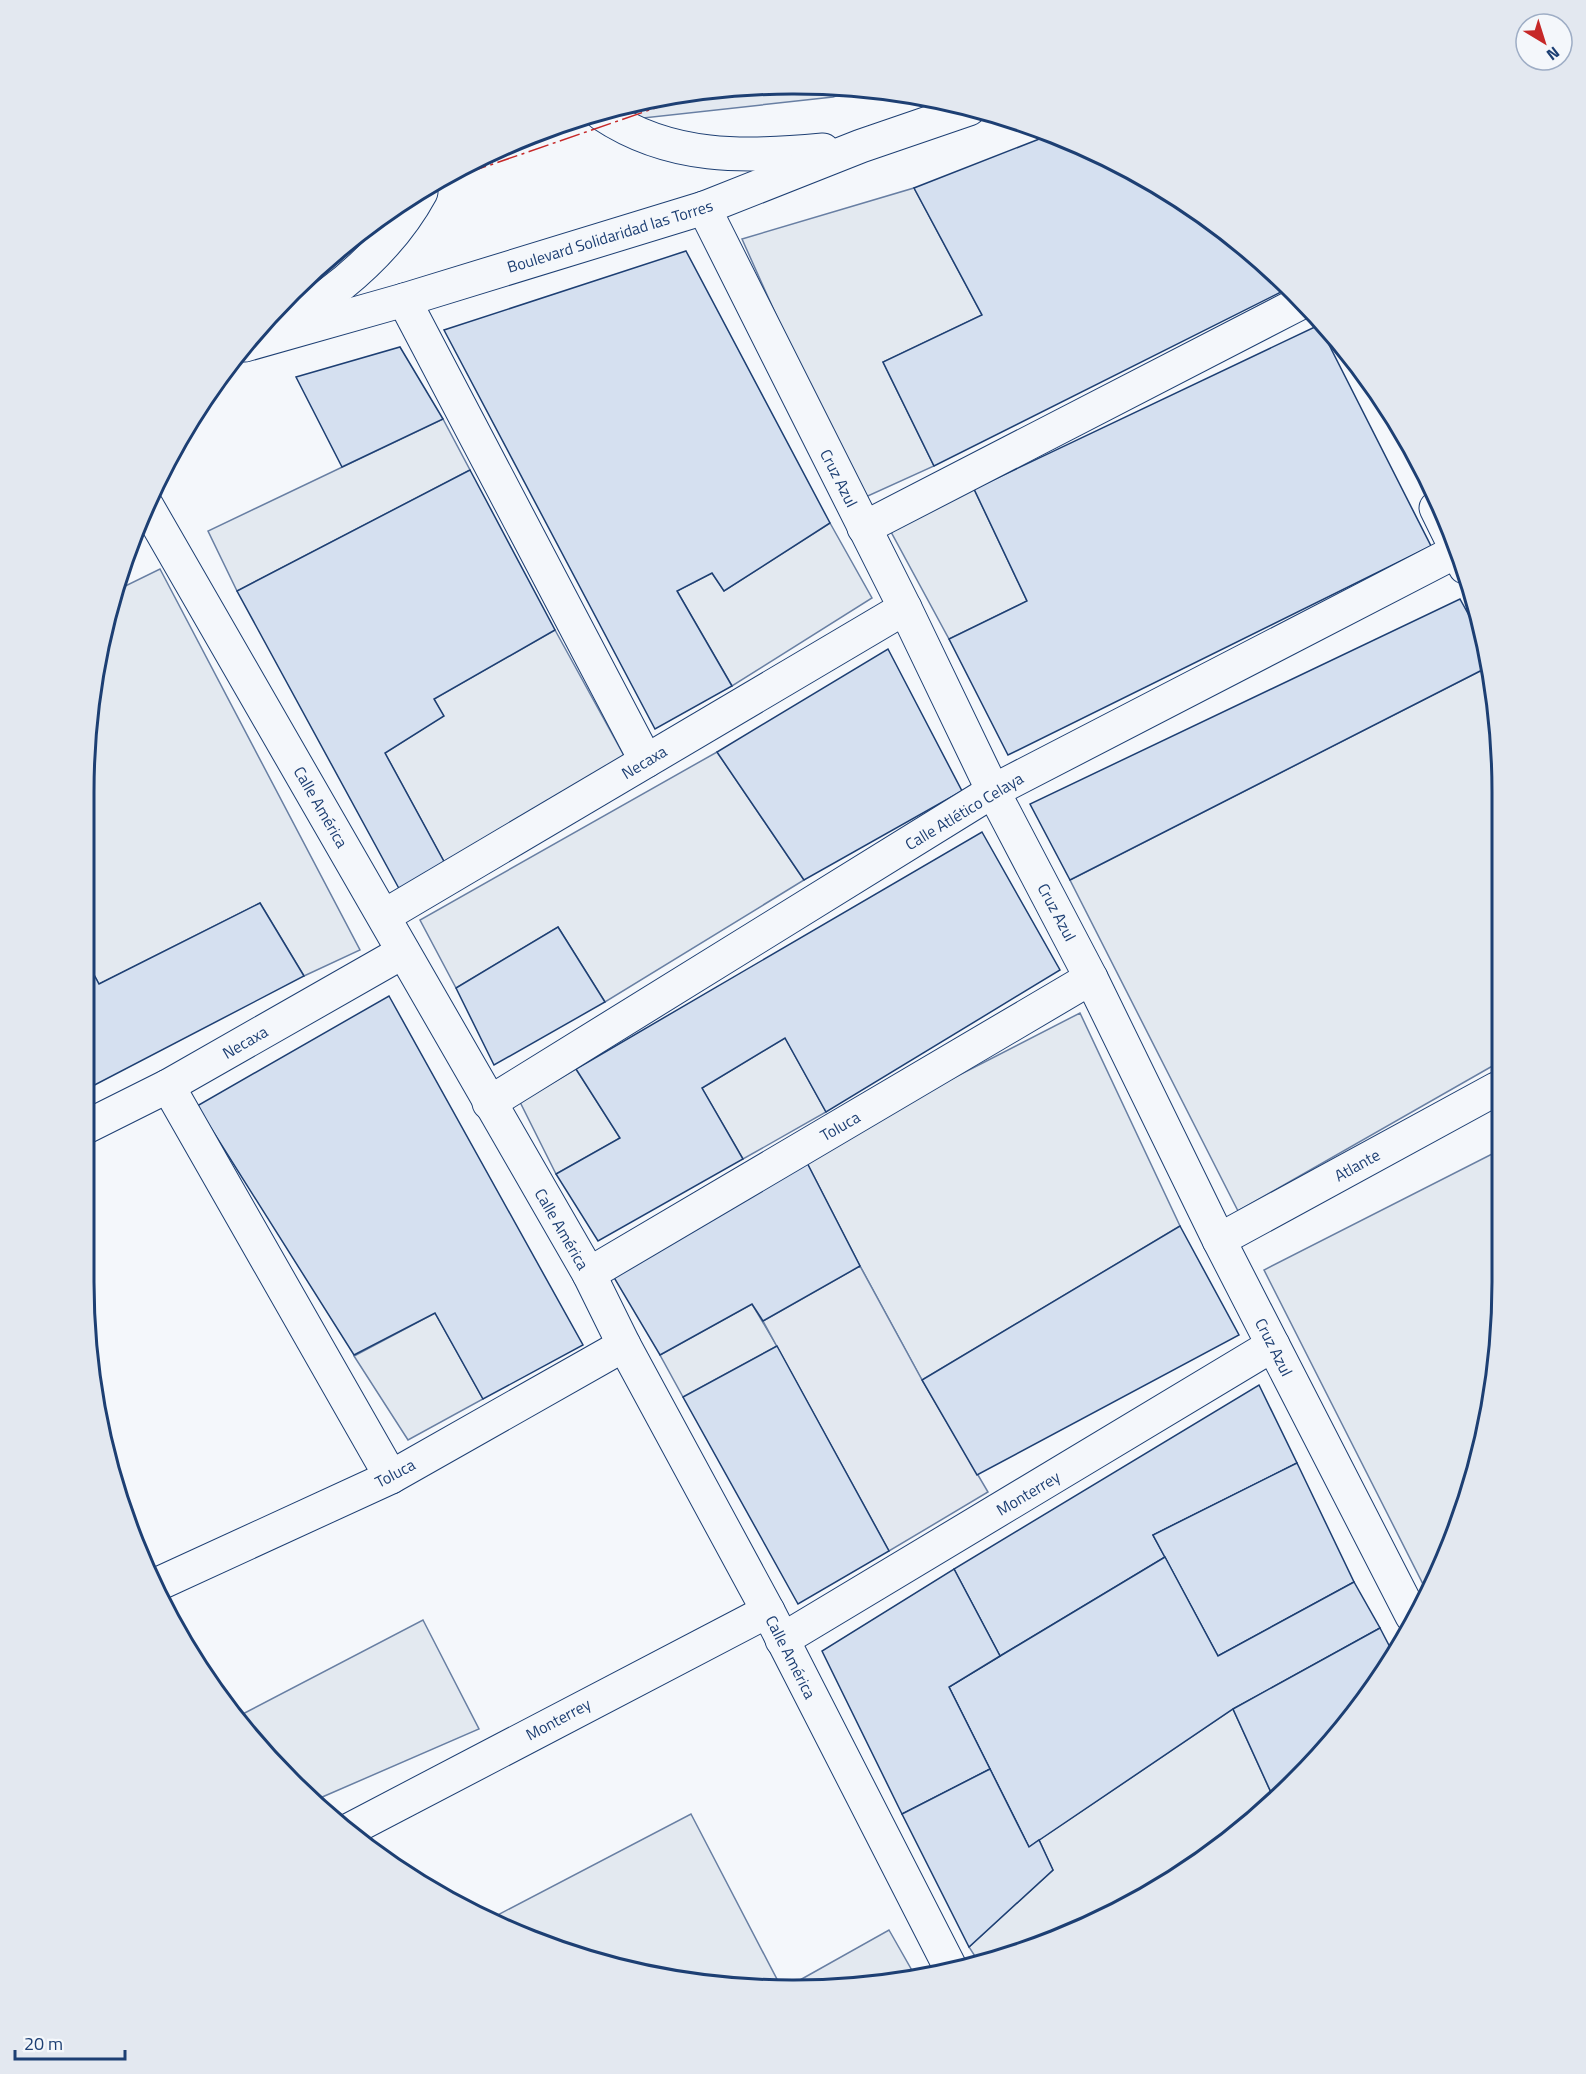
<svg xmlns="http://www.w3.org/2000/svg" width="1586" height="2074" font-family="'Titillium Web',sans-serif">
	<style>
		.green { fill: #e3e9f0; stroke: #687fa3; stroke-width: 1.5 }
		.parking { fill: #e3e8f0; stroke: #687fa3; stroke-width: 1.5 }
		.building { fill: #d5e0f0; stroke: #1d3f73; stroke-width: 1.5 }
		.lines { fill: none; stroke-linecap: round; stroke-linejoin: round }
		.street-casing { stroke: #1d3f73; stroke-width: 35 }
		.secondary-casing { stroke: #1d3f73; stroke-width: 35 }
		.street { stroke: #f4f7fb; stroke-width: 33 }
		.secondary { stroke: #f4f7fb; stroke-width: 33 }
		.power { stroke: #c62828; stroke-width: 1.5; stroke-dasharray: 21 4.5 3 4.5; stroke-linecap: butt }
		.labels { text-anchor: middle; stroke-width: 4.5; stroke-linejoin: round; paint-order: stroke }
		.street-label { font-size: 16px; fill: #1d3f73; stroke: #f4f7fb }
		.rim { fill: none; stroke: #1d3f73; stroke-width: 3 }
	</style>
	<rect width="100%" height="100%" fill="#f4f7fb"/>
	<g class="green">
		<polygon points="793,84 855,90 833,97 616,121 610,111 654,98"/>
		<polygon points="914,188 982,315 883,362 934,466 859,500 742,239"/>
		<polygon points="443,419 470,470 237,591 208,531"/>
		<polygon points="974,489 1027,601 949,639 890,530"/>
		<polygon points="830,523 872,598 732,686 677,591 712,573 724,591"/>
		<polygon points="160,569 360,950 304,976 260,903 99,984 85,958 86,747 108,609 115,591"/>
		<polygon points="555,630 628,763 447,867 385,753 443,716 434,699"/>
		<polygon points="1488,667 1496,701 1496,1064 1238,1211 1070,880"/>
		<polygon points="717,752 804,880 605,1002 558,927 456,988 420,920"/>
		<polygon points="1080,1013 1180,1226 922,1380 860,1266 803,1155"/>
		<polygon points="785,1038 826,1112 743,1159 702,1088"/>
		<polygon points="576,1069 620,1138 556,1174 520,1102"/>
		<polygon points="1496,1152 1496,1374 1464,1509 1425,1588 1264,1270"/>
		<polygon points="752,1304 777,1346 683,1397 660,1355"/>
		<polygon points="435,1313 483,1399 408,1440 354,1356"/>
		<polygon points="423,1620 479,1729 313,1801 235,1718"/>
		<polygon points="1233,1709 1274,1799 1187,1870 1021,1952 978,1961 969,1947 1053,1870 1039,1840"/>
		<polygon points="691,1814 780,1985 654,1976 488,1920"/>
		<polygon points="889,1930 914,1974 839,1988 791,1985"/>
	</g>
	<polygon class="parking" points="860,1266 922,1380 988,1492 889,1551 763,1321"/>
	<g class="building">
		<polygon points="1052,134 1064,138 1187,203 1289,288 934,466 883,362 982,315 914,188"/>
		<polygon points="686,251 830,523 724,591 712,573 677,591 732,686 655,729 444,330"/>
		<polygon points="1319,325 1431,546 1008,755 949,639 1027,601 974,489"/>
		<polygon points="400,347 443,419 342,467 296,377"/>
		<polygon points="470,470 555,630 434,699 444,716 385,753 447,867 402,894 237,591"/>
		<polygon points="1460,599 1482,639 1488,667 1070,880 1030,804"/>
		<polygon points="888,649 962,791 804,880 717,752"/>
		<polygon points="982,832 1060,970 826,1112 785,1038 702,1088 743,1159 598,1241 556,1174 620,1138 576,1069"/>
		<polygon points="260,903 304,976 85,1090 85,958 99,984"/>
		<polygon points="558,927 605,1002 494,1065 456,988"/>
		<polygon points="389,996 583,1345 483,1399 435,1313 354,1355 197,1106"/>
		<polygon points="803,1155 860,1266 763,1321 752,1304 660,1355 609,1269"/>
		<polygon points="1180,1226 1239,1335 977,1475 922,1380"/>
		<polygon points="777,1346 889,1551 798,1604 683,1397"/>
		<polygon points="1259,1385 1297,1463 1153,1535 1165,1557 1000,1656 954,1569"/>
		<polygon points="1297,1463 1354,1582 1218,1656 1153,1535"/>
		<polygon points="1165,1557 1218,1656 1354,1582 1380,1628 1233,1709 1029,1847 949,1687"/>
		<polygon points="954,1569 1000,1656 949,1687 990,1769 902,1814 822,1651"/>
		<polygon points="1380,1628 1393,1653 1383,1675 1295,1782 1274,1799 1233,1709"/>
		<polygon points="990,1769 1029,1847 1039,1840 1053,1870 969,1947 902,1814"/>
	</g>
	<g class="lines">
		<g class="street-casing">
			<g id="street">
				<polyline points="704,208 905,608 993,791 1091,978 1219,1240 1412,1616"/>
				<polyline points="404,300 646,761"/>
				<polyline points="147,506 589,1274 624,1345 768,1611 950,1967"/>
				<polyline points="1436,508 1465,567"/>
				<polyline points="864,528 1302,302"/>
				<polyline points="384,916 905,608"/>
				<polyline points="168,1086 391,1477"/>
				<polyline points="489,1103 993,791 1457,551"/>
				<polyline points="84,1128 168,1086 403,952"/>
				<polyline points="1219,1240 1496,1089"/>
				<polyline points="589,1274 1091,978"/>
				<polyline points="158,1584 391,1477 624,1345"/>
				<polyline points="782,1640 1273,1345"/>
				<polyline points="349,1830 768,1611"/>
			</g>
		</g>
		<g class="secondary-casing">
			<g id="secondary">
				<path d="M602,114C671,160 744,157 823,150"/>
				<path d="M286,323C339,291 391,247 421,192"/>
				<polyline points="245,345 404,300 704,208 861,146 969,109"/>
			</g>
		</g>
		<use href="#street" class="street"/>
		<use href="#secondary" class="secondary"/>
		<polyline class="power" points="435,184 696,94"/>
	</g>
	<g class="labels">
		<g class="street-label">
			<text transform="translate(610 236) rotate(-17)" y="6">Boulevard Solidaridad las Torres</text>
			<text transform="translate(839 478) rotate(63)" y="6">Cruz Azul</text>
			<text transform="translate(644 762) rotate(-31)" y="6">Necaxa</text>
			<text transform="translate(321 807) rotate(60)" y="6">Calle América</text>
			<text transform="translate(964 811) rotate(-31)" y="6">Calle Atlético Celaya</text>
			<text transform="translate(1057 912) rotate(62)" y="6">Cruz Azul</text>
			<text transform="translate(245 1042) rotate(-30)" y="6">Necaxa</text>
			<text transform="translate(840 1126) rotate(-30)" y="6">Toluca</text>
			<text transform="translate(1357 1165) rotate(-29)" y="6">Atlante</text>
			<text transform="translate(562 1229) rotate(60)" y="6">Calle América</text>
			<text transform="translate(1274 1347) rotate(63)" y="6">Cruz Azul</text>
			<text transform="translate(395 1473) rotate(-28)" y="6">Toluca</text>
			<text transform="translate(1028 1493) rotate(-31)" y="6">Monterrey</text>
			<text transform="translate(791 1657) rotate(63)" y="6">Calle América</text>
			<text transform="translate(558 1719) rotate(-28)" y="6">Monterrey</text>
		</g>
	</g>
	<path d="M0 0H1586V2074H0ZM792 94H794A698 698 0 0 1 1492 792V1282A698 698 0 0 1 794 1980H792A698 698 0 0 1 94 1282V792A698 698 0 0 1 792 94Z" fill="#e3e8f0" fill-rule="evenodd"/>
	<path class="rim" d="M792 94H794A698 698 0 0 1 1492 792V1282A698 698 0 0 1 794 1980H792A698 698 0 0 1 94 1282V792A698 698 0 0 1 792 94Z"/>
	<g transform="translate(1544 42) rotate(142)"><circle r="28" fill="#f4f7fb" stroke="#9eadc5" stroke-width="1.5"/>
	<path d="M0-4.5L10 22L0 15L-10 22Z" fill="#c62828"/>
	<text y="-9" font-size="16" font-weight="bold" text-anchor="middle" fill="#1d3f73">N</text>
	</g>
	<path d="M15 2050v9h110v-9" fill="none" stroke="#1d3f73" stroke-width="3"/>
	<text x="24" y="2050" font-size="18" fill="#1d3f73" stroke="#f4f7fb" stroke-width="4.5" paint-order="stroke">20 m</text>
</svg>
